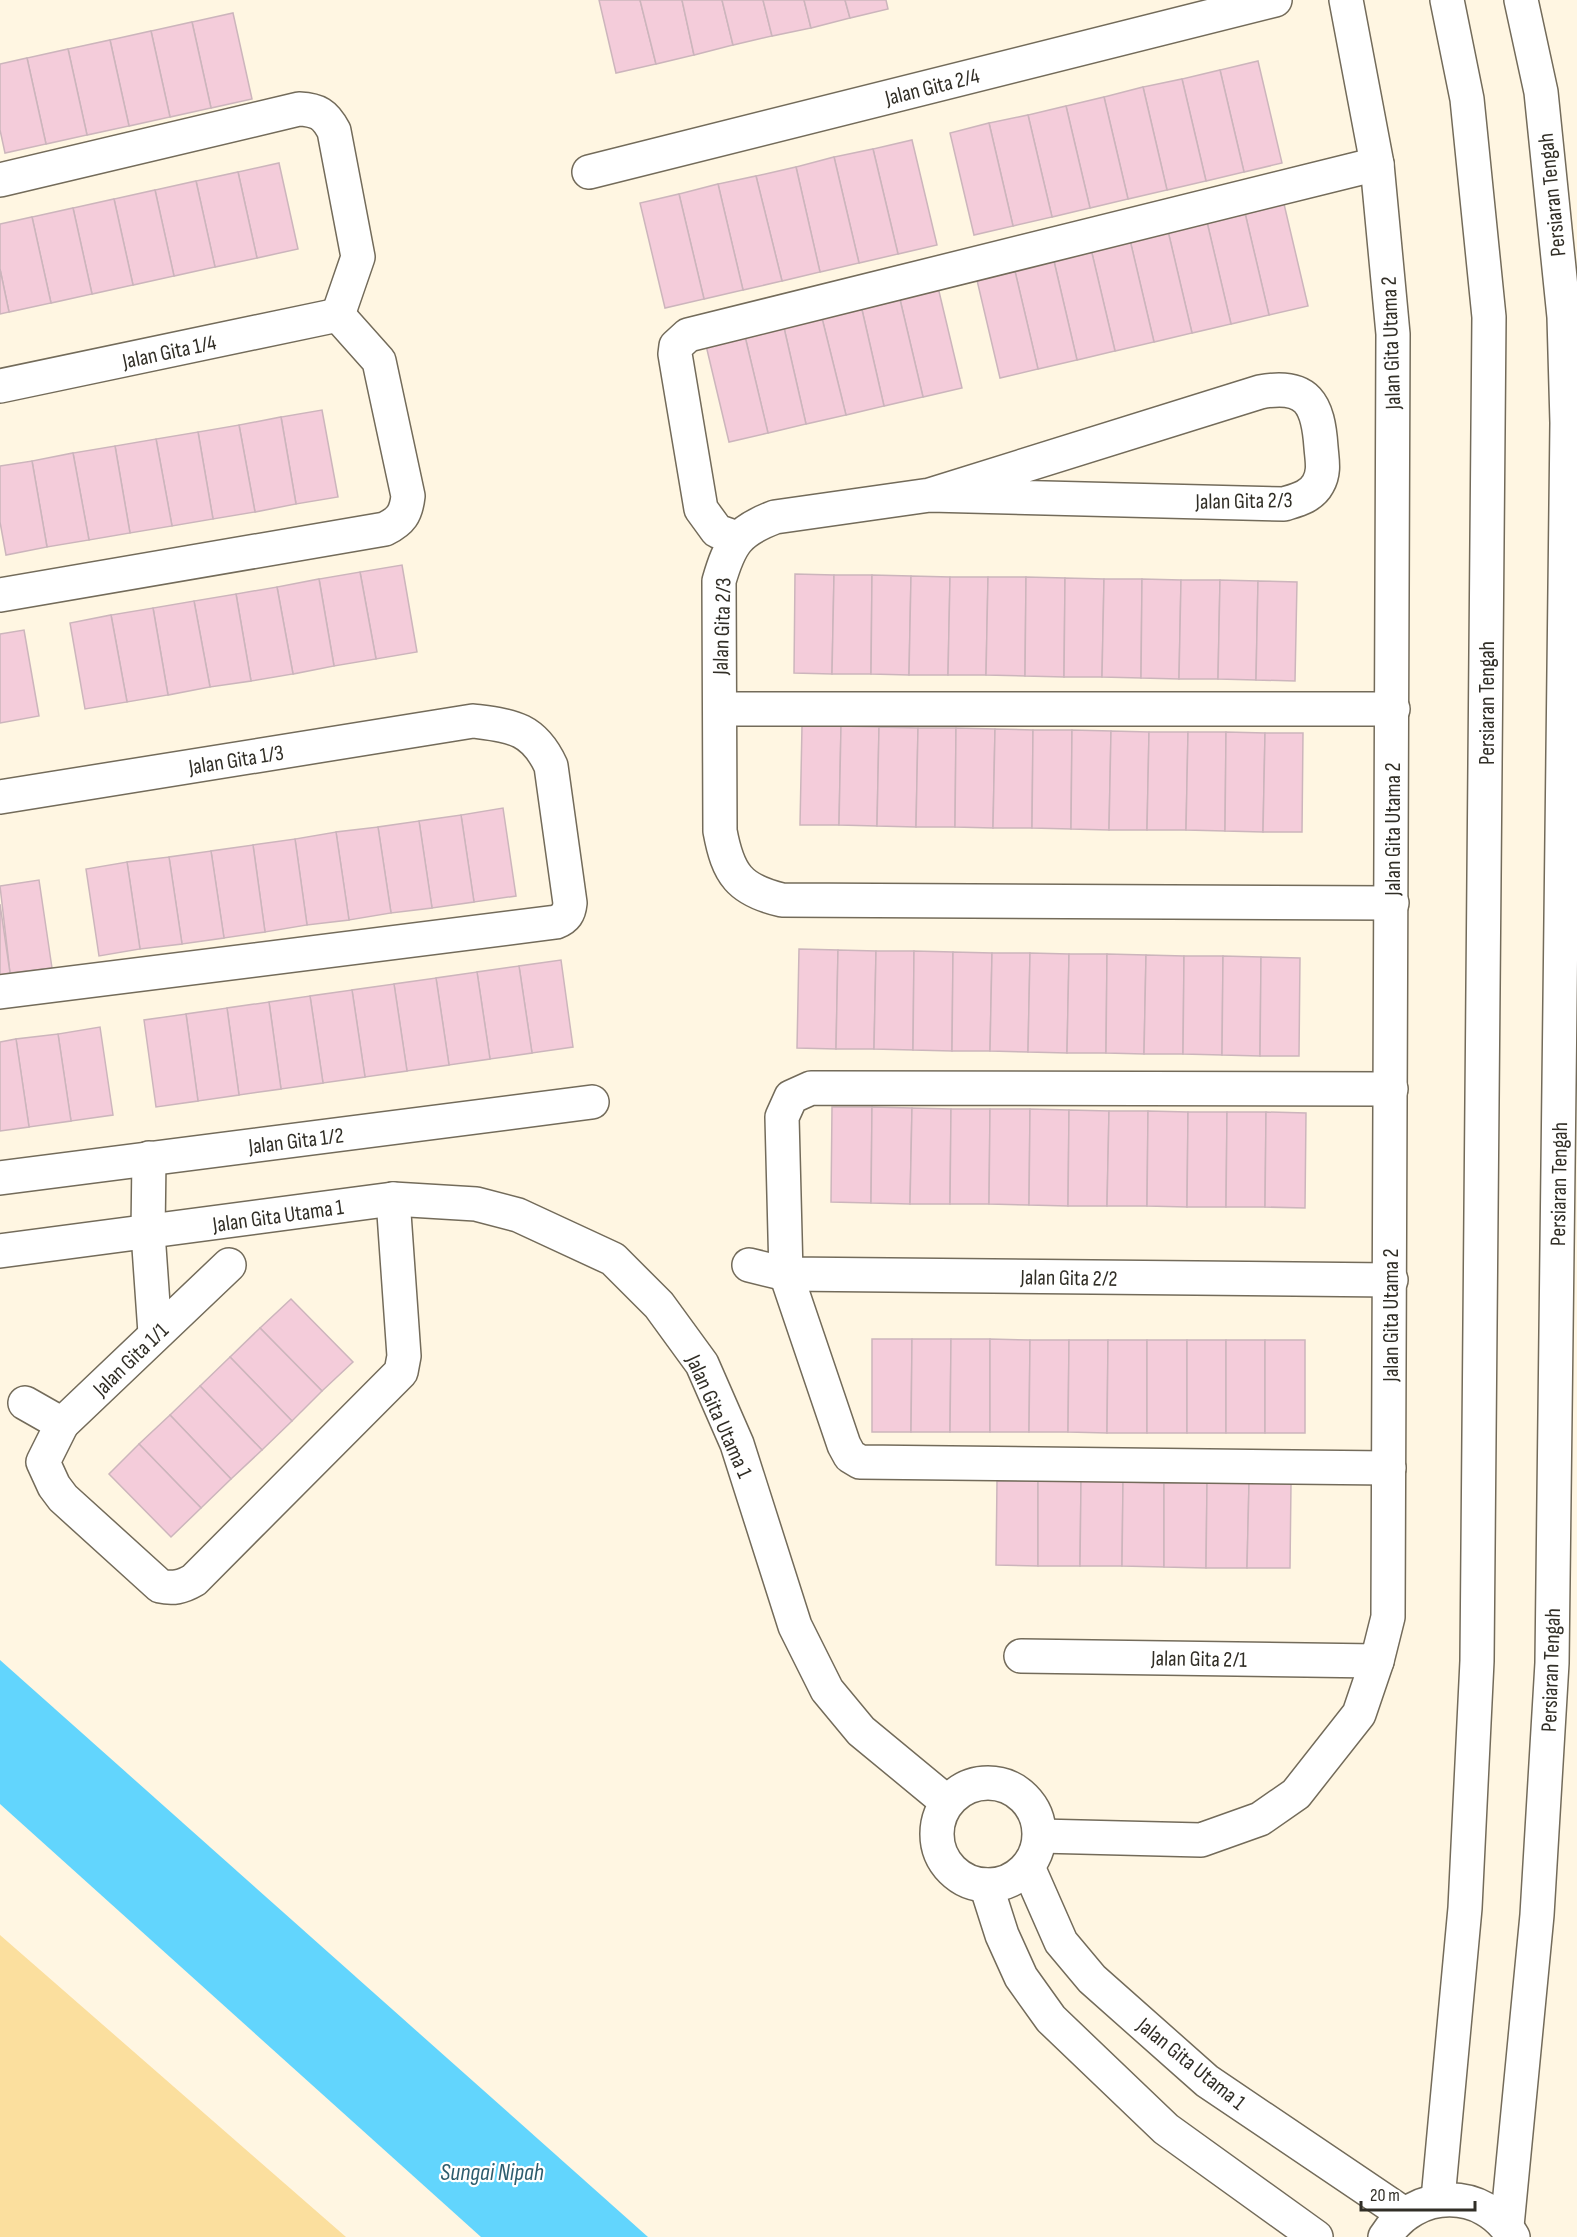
<svg xmlns="http://www.w3.org/2000/svg" width="1577" height="2237" font-family="'Sofia Sans Condensed',sans-serif">
	<style>
		.green { fill: #fbdf9e }
		.water { fill: #62d5fd }
		.building { fill: #f4ccda; stroke: #ccb5bc; stroke-width: 1.5 }
		.lines { fill: none; stroke-linecap: round; stroke-linejoin: round }
		.minor-casing { stroke: #736b5a; stroke-width: 36 }
		.minor { stroke: #fff; stroke-width: 33 }
		.labels { text-anchor: middle; stroke-width: 4.5; stroke-linejoin: round; paint-order: stroke }
		.street-label { font-size: 22px; fill: #312e26; stroke: #fff }
		.water-label { font-size: 24px; font-style: italic; fill: #2d5d6e; stroke: #fff }
	</style>
	<rect width="100%" height="100%" fill="#fff6e2"/>
	<polygon class="green" points="0,1935 346,2237 0,2237"/>
	<polygon class="water" points="0,1660 648,2237 481,2237 0,1804"/>
	<g class="building">
		<polygon points="599,0 640,0 656,64 616,73"/>
		<polygon points="640,0 682,0 694,55 656,64"/>
		<polygon points="682,0 722,0 733,45 694,55"/>
		<polygon points="722,0 763,0 772,36 733,45"/>
		<polygon points="763,0 804,0 811,28 772,36"/>
		<polygon points="804,0 845,0 850,18 811,28"/>
		<polygon points="845,0 886,0 888,9 850,18"/>
		<polygon points="233,13 252,99 211,108 192,22"/>
		<polygon points="192,22 211,108 170,117 151,31"/>
		<polygon points="151,31 170,117 129,126 110,40"/>
		<polygon points="110,40 129,126 87,135 68,49"/>
		<polygon points="68,49 87,135 46,144 27,58"/>
		<polygon points="27,58 46,144 5,153 0,130 0,64"/>
		<polygon points="1258,61 1282,163 1244,172 1220,70"/>
		<polygon points="1220,70 1244,172 1206,181 1182,79"/>
		<polygon points="1182,79 1206,181 1167,190 1143,87"/>
		<polygon points="1143,87 1167,190 1128,199 1104,97"/>
		<polygon points="1104,97 1128,199 1090,208 1066,106"/>
		<polygon points="1066,106 1090,208 1052,217 1028,115"/>
		<polygon points="1028,115 1052,217 1013,226 989,123"/>
		<polygon points="989,123 1013,226 974,235 950,133"/>
		<polygon points="912,140 937,245 898,254 873,149"/>
		<polygon points="873,149 898,254 859,263 834,157"/>
		<polygon points="834,157 859,263 820,272 796,167"/>
		<polygon points="279,163 298,249 257,258 238,172"/>
		<polygon points="796,167 820,272 782,281 756,176"/>
		<polygon points="238,172 257,258 215,267 196,181"/>
		<polygon points="756,176 782,281 743,290 718,184"/>
		<polygon points="196,181 215,267 174,276 155,190"/>
		<polygon points="718,184 743,290 704,299 679,194"/>
		<polygon points="155,190 174,276 133,285 114,199"/>
		<polygon points="679,194 704,299 665,308 640,203"/>
		<polygon points="114,199 133,285 92,294 73,208"/>
		<polygon points="1284,204 1308,306 1269,315 1245,213"/>
		<polygon points="73,208 92,294 51,303 32,217"/>
		<polygon points="1245,213 1269,315 1231,324 1207,222"/>
		<polygon points="32,217 51,303 9,312 0,269 0,224"/>
		<polygon points="1207,222 1231,324 1192,333 1168,231"/>
		<polygon points="1168,231 1192,333 1154,342 1130,240"/>
		<polygon points="1130,240 1154,342 1115,351 1091,249"/>
		<polygon points="1091,249 1115,351 1077,360 1053,257"/>
		<polygon points="1053,257 1077,360 1038,369 1014,267"/>
		<polygon points="1014,267 1038,369 1000,378 976,276"/>
		<polygon points="0,269 9,312 0,314"/>
		<polygon points="937,283 962,388 923,397 898,291"/>
		<polygon points="898,291 923,397 884,406 860,301"/>
		<polygon points="860,301 884,406 846,415 820,310"/>
		<polygon points="820,310 846,415 806,424 782,319"/>
		<polygon points="782,319 806,424 768,433 743,328"/>
		<polygon points="743,328 768,433 729,442 704,337"/>
		<polygon points="322,410 338,497 296,504 281,417"/>
		<polygon points="281,417 296,504 255,512 239,425"/>
		<polygon points="239,425 255,512 213,519 198,432"/>
		<polygon points="198,432 213,519 172,526 156,439"/>
		<polygon points="156,439 172,526 130,533 115,446"/>
		<polygon points="115,446 130,533 89,540 73,453"/>
		<polygon points="73,453 89,540 47,547 32,461"/>
		<polygon points="32,461 47,547 6,555 0,522 0,466"/>
		<polygon points="402,565 417,652 376,659 360,572"/>
		<polygon points="360,572 376,659 334,666 319,579"/>
		<polygon points="795,574 834,575 832,674 794,673"/>
		<polygon points="834,575 872,575 871,674 832,674"/>
		<polygon points="872,575 911,576 909,675 871,674"/>
		<polygon points="911,576 950,577 948,675 909,675"/>
		<polygon points="950,577 988,577 986,675 948,675"/>
		<polygon points="988,577 1026,577 1025,676 986,675"/>
		<polygon points="1026,577 1065,578 1064,677 1025,676"/>
		<polygon points="1065,578 1104,579 1102,677 1064,677"/>
		<polygon points="319,579 334,666 293,674 277,587"/>
		<polygon points="1104,579 1142,579 1141,678 1102,677"/>
		<polygon points="1142,579 1181,580 1179,679 1141,678"/>
		<polygon points="1181,580 1220,580 1218,679 1179,679"/>
		<polygon points="1220,580 1258,581 1256,680 1218,679"/>
		<polygon points="1258,581 1297,582 1295,681 1256,680"/>
		<polygon points="277,587 293,674 251,681 236,594"/>
		<polygon points="236,594 251,681 210,687 194,601"/>
		<polygon points="194,601 210,687 168,695 153,608"/>
		<polygon points="153,608 168,695 127,702 111,615"/>
		<polygon points="111,615 127,702 85,709 70,623"/>
		<polygon points="24,630 39,716 0,723 0,634"/>
		<polygon points="802,726 841,726 839,825 800,825"/>
		<polygon points="841,726 879,727 877,826 839,825"/>
		<polygon points="879,727 918,728 916,827 877,826"/>
		<polygon points="918,728 956,728 955,827 916,827"/>
		<polygon points="956,728 995,729 993,828 955,827"/>
		<polygon points="995,729 1033,730 1032,828 993,828"/>
		<polygon points="1033,730 1072,730 1071,829 1032,828"/>
		<polygon points="1072,730 1111,731 1109,830 1071,829"/>
		<polygon points="1111,731 1149,732 1147,830 1109,830"/>
		<polygon points="1149,732 1188,732 1186,830 1147,830"/>
		<polygon points="1188,732 1226,732 1225,831 1186,830"/>
		<polygon points="1226,732 1265,733 1263,832 1225,831"/>
		<polygon points="1265,733 1303,733 1302,832 1263,832"/>
		<polygon points="503,808 516,896 474,902 461,815"/>
		<polygon points="461,815 474,902 432,908 419,821"/>
		<polygon points="419,821 432,908 391,913 378,827"/>
		<polygon points="378,827 391,913 349,920 336,832"/>
		<polygon points="336,832 349,920 307,925 295,839"/>
		<polygon points="295,839 307,925 265,932 253,845"/>
		<polygon points="253,845 265,932 224,938 211,851"/>
		<polygon points="211,851 224,938 182,944 169,857"/>
		<polygon points="169,857 182,944 140,949 127,862"/>
		<polygon points="127,862 140,949 99,956 86,869"/>
		<polygon points="39,880 52,968 10,973 0,886"/>
		<polygon points="0,904 10,973 0,975"/>
		<polygon points="799,949 838,950 836,1049 797,1048"/>
		<polygon points="838,950 876,951 874,1049 836,1049"/>
		<polygon points="876,951 914,951 913,1050 874,1049"/>
		<polygon points="914,951 953,952 952,1051 913,1050"/>
		<polygon points="953,952 992,953 990,1051 952,1051"/>
		<polygon points="992,953 1030,953 1028,1052 990,1051"/>
		<polygon points="1030,953 1069,954 1067,1053 1028,1052"/>
		<polygon points="1069,954 1107,954 1106,1053 1067,1053"/>
		<polygon points="1107,954 1146,955 1144,1054 1106,1053"/>
		<polygon points="1146,955 1184,956 1183,1054 1144,1054"/>
		<polygon points="1184,956 1223,956 1222,1055 1183,1054"/>
		<polygon points="1223,956 1261,957 1260,1056 1222,1055"/>
		<polygon points="1261,957 1300,958 1299,1056 1260,1056"/>
		<polygon points="561,960 573,1047 532,1053 519,966"/>
		<polygon points="519,966 532,1053 490,1059 477,972"/>
		<polygon points="477,972 490,1059 449,1065 436,978"/>
		<polygon points="436,978 449,1065 407,1071 394,984"/>
		<polygon points="394,984 407,1071 365,1077 352,990"/>
		<polygon points="352,990 365,1077 323,1083 310,996"/>
		<polygon points="310,996 323,1083 281,1089 269,1002"/>
		<polygon points="269,1002 281,1089 239,1095 227,1008"/>
		<polygon points="227,1008 239,1095 198,1101 186,1014"/>
		<polygon points="186,1014 198,1101 156,1107 144,1020"/>
		<polygon points="100,1027 113,1115 71,1121 58,1034"/>
		<polygon points="58,1034 71,1121 29,1127 16,1039"/>
		<polygon points="16,1039 29,1127 0,1131 0,1042"/>
		<polygon points="832,1107 872,1107 871,1203 831,1202"/>
		<polygon points="872,1107 912,1108 910,1204 871,1203"/>
		<polygon points="912,1108 951,1109 950,1204 910,1204"/>
		<polygon points="951,1109 990,1109 989,1204 950,1204"/>
		<polygon points="990,1109 1030,1109 1029,1205 989,1204"/>
		<polygon points="1030,1109 1069,1110 1068,1206 1029,1205"/>
		<polygon points="1069,1110 1109,1111 1107,1206 1068,1206"/>
		<polygon points="1109,1111 1148,1111 1147,1206 1107,1206"/>
		<polygon points="1148,1111 1188,1112 1187,1207 1147,1206"/>
		<polygon points="1188,1112 1227,1112 1226,1207 1187,1207"/>
		<polygon points="1227,1112 1266,1112 1265,1207 1226,1207"/>
		<polygon points="1266,1112 1306,1113 1305,1208 1265,1207"/>
		<polygon points="291,1299 353,1362 322,1391 260,1328"/>
		<polygon points="260,1328 322,1391 292,1421 230,1357"/>
		<polygon points="872,1339 912,1339 911,1432 872,1432"/>
		<polygon points="912,1339 951,1339 950,1432 911,1432"/>
		<polygon points="951,1339 990,1339 990,1432 950,1432"/>
		<polygon points="990,1339 1030,1340 1029,1432 990,1432"/>
		<polygon points="1030,1340 1069,1340 1068,1432 1029,1432"/>
		<polygon points="1069,1340 1108,1340 1107,1433 1068,1432"/>
		<polygon points="1108,1340 1147,1340 1147,1433 1107,1433"/>
		<rect x="1147" y="1340" width="40" height="93"/>
		<rect x="1187" y="1340" width="39" height="93"/>
		<rect x="1226" y="1340" width="39" height="93"/>
		<rect x="1265" y="1340" width="40" height="93"/>
		<polygon points="230,1357 292,1421 262,1450 200,1386"/>
		<polygon points="200,1386 262,1450 231,1479 170,1415"/>
		<polygon points="170,1415 231,1479 201,1508 139,1444"/>
		<polygon points="139,1444 201,1508 171,1537 109,1474"/>
		<polygon points="997,1481 1038,1481 1038,1566 996,1565"/>
		<polygon points="1038,1481 1081,1481 1080,1566 1038,1566"/>
		<polygon points="1081,1481 1123,1482 1122,1566 1080,1566"/>
		<polygon points="1123,1482 1164,1483 1164,1567 1122,1566"/>
		<polygon points="1164,1483 1207,1483 1206,1568 1164,1567"/>
		<polygon points="1207,1483 1249,1483 1247,1568 1206,1568"/>
		<polygon points="1249,1483 1291,1484 1290,1568 1247,1568"/>
	</g>
	<g class="lines">
		<g class="minor-casing">
			<g id="minor">
				<polyline points="589,172 1275,0"/>
				<path d="M0,180L299,109C318,110 325,114 334,131L358,257L338,315"/>
				<polyline points="0,386 338,315"/>
				<path d="M930,495L1284,504C1297,500 1311,497 1318,484C1325,472 1322,460 1321,447C1318,404 1308,383 1260,392L930,495L775,517C738,531 730,543 719,581L720,831C728,874 739,890 782,900L1392,903"/>
				<polyline points="737,538 717,531 701,509 675,354 676,346 688,335 1377,164"/>
				<path d="M0,595L385,529C401,521 406,514 408,496L379,361L338,315"/>
				<polyline points="720,709 1393,709"/>
				<path d="M0,797L473,721C511,726 533,727 551,766L570,903C569,913 566,918 556,922L0,992"/>
				<polyline points="149,1158 148,1233 155,1333"/>
				<polyline points="0,1178 592,1102"/>
				<polyline points="0,1251 393,1199 476,1204 518,1215 613,1259 659,1305 702,1364 737,1444 795,1626 827,1690 861,1731 947,1802"/>
				<polyline points="749,1265 786,1274 1391,1280"/>
				<polyline points="25,1403 62,1424 229,1265"/>
				<path d="M62,1424L43,1462L54,1486L63,1498L160,1586C173,1589 182,1587 194,1580L401,1372L404,1356L393,1199"/>
				<polyline points="1389,1468 860,1462 850,1456 844,1445 786,1274 782,1117 791,1097 811,1088 1391,1089"/>
				<polyline points="1021,1656 1377,1661"/>
				<circle cx="988" cy="1834" r="51"/>
				<polyline points="1040,1836 1201,1840 1260,1819 1296,1794 1359,1714 1377,1661 1388,1617 1393,334 1377,164 1346,0"/>
				<polyline points="1028,1867 1061,1942 1092,1979 1207,2081 1404,2214"/>
				<polyline points="986,1885 1002,1935 1021,1977 1051,2019 1166,2129 1316,2237"/>
				<polyline points="1438,2199 1465,1908 1477,1661 1489,317 1467,99 1447,0"/>
				<polyline points="1507,2226 1537,1915 1552,1663 1567,423 1564,317 1541,92 1521,0"/>
				<path d="M1385,2237C1415,2188 1484,2187 1513,2237"/>
			</g>
		</g>
		<use href="#minor" class="minor"/>
	</g>
	<g class="labels">
		<g class="street-label">
			<text transform="translate(932 86) rotate(-14)" y="8">Jalan Gita 2/4</text>
			<text transform="translate(1551 195) rotate(-96)" y="8">Persiaran Tengah</text>
			<text transform="translate(1390 343) rotate(-92)" y="8">Jalan Gita Utama 2</text>
			<text transform="translate(169 351) rotate(-12)" y="8">Jalan Gita 1/4</text>
			<text transform="translate(1244 500) rotate(-1)" y="8">Jalan Gita 2/3</text>
			<text transform="translate(721 626) rotate(-88)" y="8">Jalan Gita 2/3</text>
			<text transform="translate(1486 703) rotate(-90)" y="8">Persiaran Tengah</text>
			<text transform="translate(236 759) rotate(-9)" y="8">Jalan Gita 1/3</text>
			<text transform="translate(1392 829) rotate(-90)" y="8">Jalan Gita Utama 2</text>
			<text transform="translate(296 1140) rotate(-7)" y="8">Jalan Gita 1/2</text>
			<text transform="translate(1558 1184) rotate(-89)" y="8">Persiaran Tengah</text>
			<text transform="translate(278 1215) rotate(-8)" y="8">Jalan Gita Utama 1</text>
			<text transform="translate(1069 1277) rotate(1)" y="8">Jalan Gita 2/2</text>
			<text transform="translate(1390 1315) rotate(-90)" y="8">Jalan Gita Utama 2</text>
			<text transform="translate(130 1359) rotate(-44)" y="8">Jalan Gita 1/1</text>
			<text transform="translate(720 1416) rotate(66)" y="8">Jalan Gita Utama 1</text>
			<text transform="translate(1199 1658) rotate(1)" y="8">Jalan Gita 2/1</text>
			<text transform="translate(1550 1670) rotate(-88)" y="8">Persiaran Tengah</text>
			<text transform="translate(1192 2063) rotate(39)" y="8">Jalan Gita Utama 1</text>
		</g>
		<g class="water-label">
			<text x="492" y="2180">Sungai Nipah</text>
		</g>
	</g>
	<path d="M1361 2201v9h114v-9" fill="none" stroke="#312e26" stroke-width="3"/>
	<text x="1370" y="2201" font-size="18" fill="#312e26" stroke="#ffffff" stroke-width="4.5" paint-order="stroke">20 m</text>
</svg>
